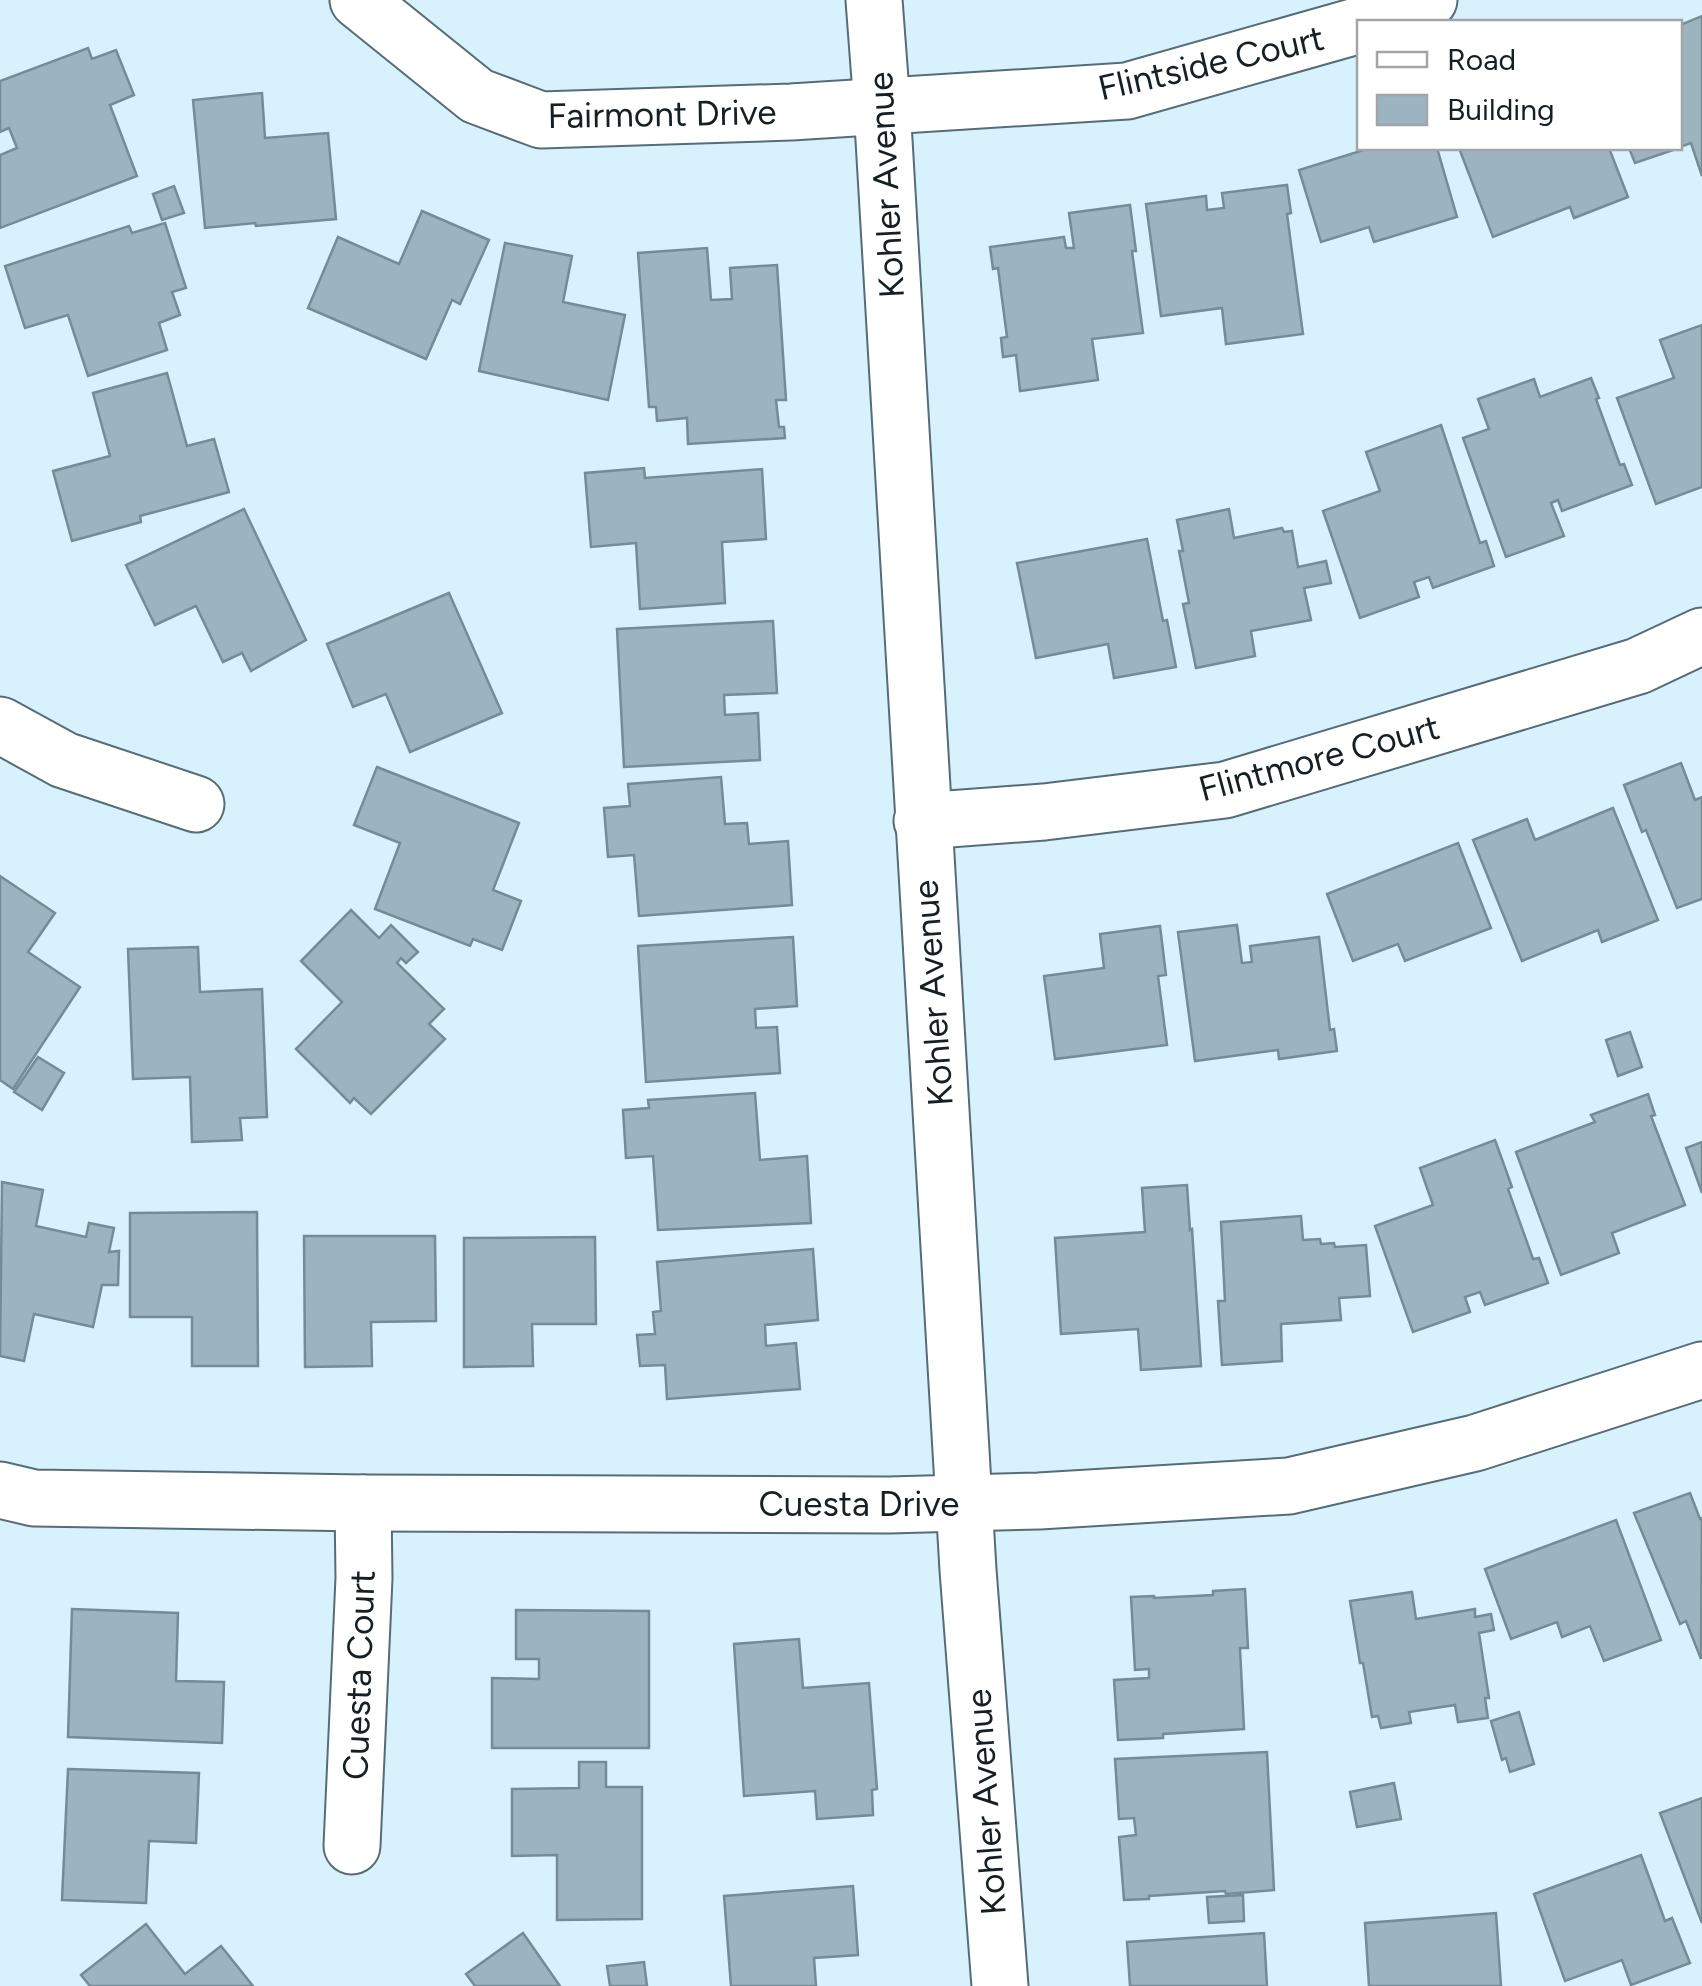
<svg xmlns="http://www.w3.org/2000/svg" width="1702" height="1986" font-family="Figtree,sans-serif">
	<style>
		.building { fill: #9bb4bf; stroke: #758c96; stroke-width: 2.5 }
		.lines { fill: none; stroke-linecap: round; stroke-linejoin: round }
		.minor-casing { stroke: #566c76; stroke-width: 59 }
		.minor { stroke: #fff; stroke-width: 55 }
		.labels { text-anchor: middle; stroke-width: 10; stroke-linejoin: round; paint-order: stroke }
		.street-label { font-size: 35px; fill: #161f23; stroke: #fff }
	</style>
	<rect width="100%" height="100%" fill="#d8f2fd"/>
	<g class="building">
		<polygon points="1702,16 1702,176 1691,143 1680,147 1680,25"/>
		<polygon points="88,48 92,59 116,50 134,95 110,105 137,176 0,228 0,155 17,148 9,128 0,132 0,81"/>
		<polygon points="262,93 265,138 328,133 336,219 256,226 255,223 205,228 193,100"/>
		<polygon points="1370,148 1437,148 1457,217 1374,242 1369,227 1321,242 1299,170"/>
		<polygon points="1459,148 1609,148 1628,197 1574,218 1570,207 1493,237"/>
		<polygon points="1629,148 1679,148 1635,163"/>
		<polygon points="1287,185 1291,213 1287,214 1303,334 1226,344 1222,308 1161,316 1146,204 1206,196 1207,210 1224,208 1222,193"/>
		<polygon points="174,186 184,213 162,220 153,194"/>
		<polygon points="1130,205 1136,251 1132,251 1143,333 1092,339 1098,380 1020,391 1016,355 1003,357 1001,338 1007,337 998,268 993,269 990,247 1064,237 1066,248 1074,248 1069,213"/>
		<polygon points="422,211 489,240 460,304 452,300 426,359 308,308 338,237 399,264"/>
		<polygon points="165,223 186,288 172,292 180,315 159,323 167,350 88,376 68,315 25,328 5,266 129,226 132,233"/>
		<polygon points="505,243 572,256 563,302 625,315 608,400 479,371"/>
		<polygon points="707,248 711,300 732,299 730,268 777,265 786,400 776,400 779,427 784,427 785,438 688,444 687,418 657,421 656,407 649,407 638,253"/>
		<polygon points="1702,325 1702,487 1656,504 1617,398 1674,378 1660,340"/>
		<polygon points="167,373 187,446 214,439 229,492 140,516 141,522 72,541 53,471 110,456 93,393"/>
		<polygon points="1591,378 1599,398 1596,399 1620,465 1624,464 1632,485 1562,511 1558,500 1551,503 1564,536 1506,557 1463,438 1489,429 1478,399 1534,379 1540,397"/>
		<polygon points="1441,425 1480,543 1486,541 1494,566 1433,588 1429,577 1414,582 1419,597 1360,618 1323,511 1380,491 1366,452"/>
		<polygon points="644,468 645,478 762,469 766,539 722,542 725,603 640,609 636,543 591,547 585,473"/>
		<polygon points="244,509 306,640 251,671 242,653 223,662 196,606 155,625 126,565"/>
		<polygon points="1229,509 1234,538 1282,528 1284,532 1292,531 1298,567 1326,561 1331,583 1304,588 1311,620 1251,631 1255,656 1196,668 1183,604 1189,603 1179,551 1183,551 1177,520"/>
		<polygon points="1147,539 1163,621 1167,620 1176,667 1114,678 1108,644 1036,658 1017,563"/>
		<polygon points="449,593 502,713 410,752 386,694 353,707 327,644"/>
		<polygon points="773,621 777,693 724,695 725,715 758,713 760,760 624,767 617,629"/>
		<polygon points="1681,763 1695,800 1702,797 1702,899 1677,908 1646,830 1642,832 1624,785"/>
		<polygon points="377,767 519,823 493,890 521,901 502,950 473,939 470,946 375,909 400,843 354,825"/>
		<polygon points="721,777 725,824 747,823 749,844 788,841 792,905 639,916 634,855 608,857 604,808 630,806 628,784"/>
		<polygon points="1613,808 1658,920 1602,942 1598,930 1522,961 1473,840 1527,819 1535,840"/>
		<polygon points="1458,843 1491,928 1405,961 1398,944 1353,961 1327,894"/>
		<polygon points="0,876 55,913 28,952 80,987 13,1089 0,1080"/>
		<polygon points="351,910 379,938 391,925 418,952 406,963 401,958 397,963 444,1009 429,1024 445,1039 371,1114 354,1098 350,1103 296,1049 342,1002 301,961"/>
		<polygon points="1237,925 1242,963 1252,962 1250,946 1319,937 1330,1030 1334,1029 1337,1051 1279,1059 1278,1050 1195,1061 1178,932"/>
		<polygon points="1160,926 1166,975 1158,976 1167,1045 1055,1059 1044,976 1104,968 1100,934"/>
		<polygon points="793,937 797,1006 755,1009 756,1028 777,1027 780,1073 646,1082 638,946"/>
		<polygon points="198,947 200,992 262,989 267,1117 240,1118 242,1140 192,1142 190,1077 133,1079 128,949"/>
		<polygon points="1630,1032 1642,1067 1618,1076 1606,1040"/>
		<polygon points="38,1057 64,1073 42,1110 14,1092"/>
		<polygon points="755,1093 760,1160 807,1156 811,1223 658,1230 653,1156 626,1158 623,1110 649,1108 648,1100"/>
		<polygon points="1648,1094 1655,1115 1651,1116 1685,1205 1612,1233 1619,1253 1561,1275 1516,1152 1595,1122 1591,1115"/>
		<polygon points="1495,1140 1512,1187 1508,1189 1533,1259 1539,1258 1548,1283 1485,1305 1480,1292 1465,1297 1470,1312 1413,1332 1375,1226 1433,1205 1420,1168"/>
		<polygon points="1702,1142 1702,1193 1686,1148"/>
		<polygon points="2,1182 43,1190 36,1226 86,1237 89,1223 114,1228 109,1252 119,1251 118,1285 102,1285 93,1327 34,1314 24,1361 0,1356"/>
		<polygon points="1187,1185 1190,1230 1192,1229 1201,1366 1141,1370 1138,1329 1061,1334 1055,1238 1145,1232 1142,1188"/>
		<polygon points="257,1212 258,1366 192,1366 192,1317 130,1317 130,1213"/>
		<polygon points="1301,1216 1303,1240 1320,1239 1321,1244 1334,1243 1335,1247 1366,1245 1370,1296 1339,1298 1341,1320 1281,1324 1282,1361 1222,1365 1218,1301 1225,1301 1221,1222"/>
		<polygon points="304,1236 435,1236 436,1321 371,1322 372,1366 305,1367"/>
		<polygon points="595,1237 596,1324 532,1324 533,1366 464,1367 464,1238"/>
		<polygon points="813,1249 818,1320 765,1325 766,1346 796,1343 800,1389 667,1399 665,1365 640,1366 637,1335 655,1334 653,1312 661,1311 657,1262"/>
		<polygon points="1690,1493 1700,1519 1702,1518 1701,1659 1686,1621 1680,1624 1634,1513"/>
		<polygon points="1616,1520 1661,1640 1604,1661 1590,1626 1562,1637 1557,1622 1511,1639 1485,1569"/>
		<polygon points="1245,1589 1248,1648 1240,1648 1244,1729 1163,1734 1163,1738 1118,1740 1114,1680 1149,1678 1149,1669 1135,1670 1131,1597 1154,1596 1154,1598 1213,1595 1213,1591"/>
		<polygon points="1412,1592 1416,1619 1475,1609 1475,1617 1491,1614 1494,1630 1479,1633 1489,1698 1485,1698 1488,1718 1458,1722 1455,1705 1409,1712 1411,1723 1381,1728 1378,1716 1372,1717 1363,1663 1360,1663 1350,1601"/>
		<polygon points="72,1609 178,1613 176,1681 224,1682 222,1743 68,1737"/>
		<polygon points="516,1610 649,1611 649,1748 492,1748 492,1678 539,1679 539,1659 516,1659"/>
		<polygon points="799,1639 803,1688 869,1683 877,1789 872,1790 873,1815 817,1819 815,1791 744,1796 734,1644"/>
		<polygon points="1519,1712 1534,1764 1510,1772 1506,1758 1502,1760 1491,1721"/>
		<polygon points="1267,1752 1274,1890 1226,1894 1225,1891 1149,1896 1149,1899 1124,1900 1119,1837 1136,1835 1134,1818 1119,1819 1115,1759"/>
		<polygon points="579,1762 606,1762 606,1787 642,1787 642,1919 557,1920 557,1855 512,1856 512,1789 579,1788"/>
		<polygon points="68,1769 199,1773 196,1843 149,1841 146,1903 62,1900"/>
		<polygon points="1394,1783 1401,1819 1357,1827 1350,1792"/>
		<polygon points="1702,1798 1702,1923 1660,1813"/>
		<polygon points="1641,1855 1665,1921 1672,1918 1690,1963 1631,1985 1622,1960 1565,1981 1534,1894"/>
		<polygon points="853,1886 858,1955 814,1958 816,1986 731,1986 724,1896"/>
		<polygon points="1243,1895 1244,1921 1209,1923 1207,1897"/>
		<polygon points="1496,1913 1501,1986 1369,1986 1365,1923"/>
		<polygon points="146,1924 185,1974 221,1946 253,1986 90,1986 81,1975"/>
		<polygon points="523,1933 560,1986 475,1986 466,1974"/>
		<polygon points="1264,1933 1267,1986 1130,1986 1127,1942"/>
		<polygon points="644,1962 647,1986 610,1986 607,1966"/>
	</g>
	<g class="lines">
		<g class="minor-casing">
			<g id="minor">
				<polyline points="358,0 477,96 541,120 791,112 1127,91 1360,25"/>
				<polyline points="874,0 882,106 968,1570 1000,1986"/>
				<polyline points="1367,22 1429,0"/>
				<polyline points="0,725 64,760 196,804"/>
				<polyline points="922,821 1044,812 1225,790 1638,666 1702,636"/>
				<polyline points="0,1490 34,1498 363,1503 889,1505 1039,1501 1289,1486 1475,1443 1702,1370"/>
				<polyline points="352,1846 364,1578 363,1503"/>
			</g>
		</g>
		<use href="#minor" class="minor"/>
	</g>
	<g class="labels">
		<g class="street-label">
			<text transform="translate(1211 63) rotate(-13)" y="12">Flintside Court</text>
			<text transform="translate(662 114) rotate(-1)" y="12">Fairmont Drive</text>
			<text transform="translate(886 185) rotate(-93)" y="12">Kohler Avenue</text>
			<text transform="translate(1319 758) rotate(-15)" y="12">Flintmore Court</text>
			<text transform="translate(933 993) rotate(-94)" y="12">Kohler Avenue</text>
			<text x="859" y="1516">Cuesta Drive</text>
			<text transform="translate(359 1675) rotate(-88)" y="12">Cuesta Court</text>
			<text transform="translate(986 1802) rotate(-94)" y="12">Kohler Avenue</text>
		</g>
	</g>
	<rect x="1357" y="20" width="325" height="130" fill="#ffffff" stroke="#a2a5a7" stroke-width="2.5"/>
	<rect x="1377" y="52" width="50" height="15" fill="#ffffff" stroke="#a2a5a7" stroke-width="2.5"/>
	<text x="1447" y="70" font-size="30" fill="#161f23">Road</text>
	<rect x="1377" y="95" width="50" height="30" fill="#9bb4bf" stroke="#a2a5a7" stroke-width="2.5"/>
	<text x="1447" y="120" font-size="30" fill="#161f23">Building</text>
</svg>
